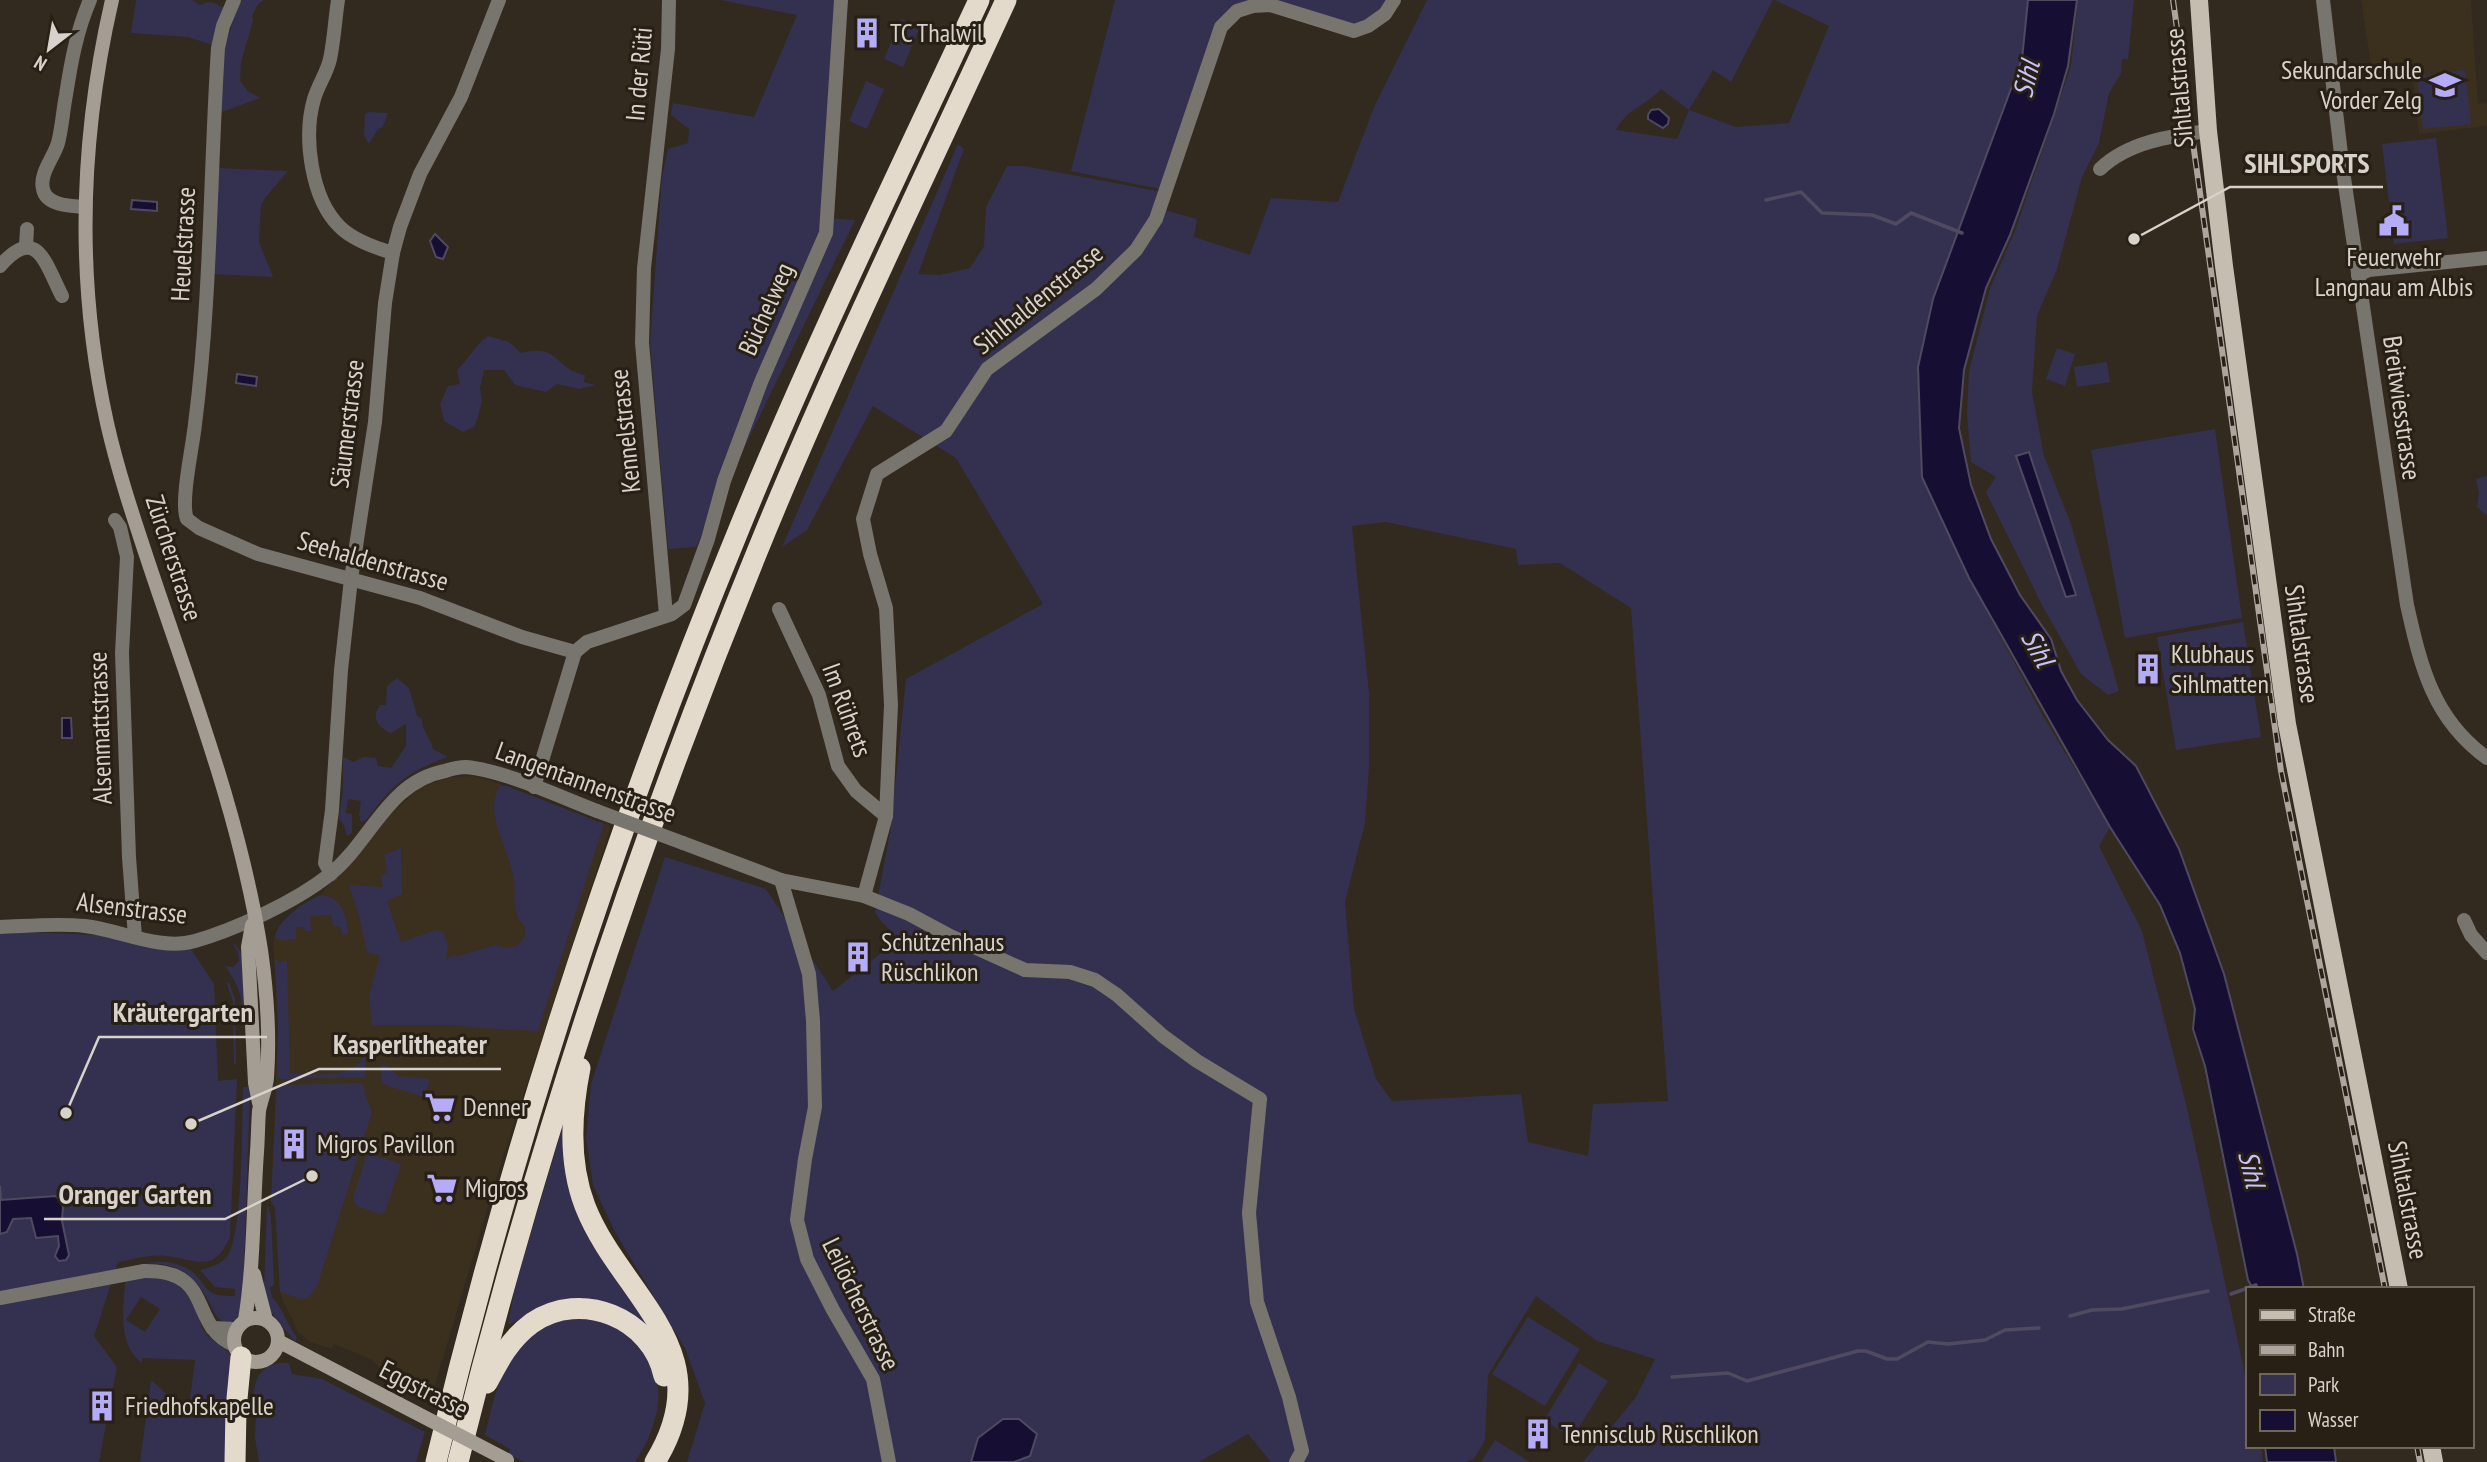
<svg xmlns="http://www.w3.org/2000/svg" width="2487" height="1462" font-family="'PT Sans Narrow',sans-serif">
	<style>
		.built { fill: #3b2f1e }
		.green { fill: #343150; fill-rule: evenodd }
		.water { fill: #160f33; stroke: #504a61; stroke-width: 2 }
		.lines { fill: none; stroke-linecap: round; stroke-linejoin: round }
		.stream { stroke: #504a61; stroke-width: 3.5 }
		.minor { stroke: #78746e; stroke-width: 14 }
		.tertiary { stroke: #78746e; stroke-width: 14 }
		.secondary { stroke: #a49d94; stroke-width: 14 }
		.primary { stroke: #c6bdb1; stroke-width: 18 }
		.motorway { stroke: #e4dacc; stroke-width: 21 }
		.rail-casing { stroke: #aca69f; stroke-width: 6 }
		.rail { stroke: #282015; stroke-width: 3.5; stroke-dasharray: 10; stroke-linecap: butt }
		.minor-bridge { stroke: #78746e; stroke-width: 14 }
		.secondary-bridge { stroke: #a49d94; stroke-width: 14 }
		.labels { text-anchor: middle; stroke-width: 6; stroke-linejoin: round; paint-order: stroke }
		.poi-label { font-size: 26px; fill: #d7d2cb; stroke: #282015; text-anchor: start }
		.street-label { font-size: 26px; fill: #d7d2cb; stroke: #282015 }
		.water-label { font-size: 28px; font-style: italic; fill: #c7c2fa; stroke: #282015 }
		.leader { fill: none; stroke: #d7d2cb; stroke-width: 2.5 }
		.callout-dot { fill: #d7d2cb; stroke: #282015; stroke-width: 2.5 }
		.callout-label { font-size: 28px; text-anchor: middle; font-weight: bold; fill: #d7d2cb; stroke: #282015; stroke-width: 6; stroke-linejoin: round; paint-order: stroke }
	</style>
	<rect width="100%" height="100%" fill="#32291f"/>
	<g class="built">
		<polygon points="2361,0 2471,0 2478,104 2487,103 2487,126 2419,134 2411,61 2371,66"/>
		<polygon points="473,776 500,784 611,826 497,1176 430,1402 395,1384 372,1360 334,1344 332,1349 310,1342 298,1332 283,1301 280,1292 275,1208 271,1202 278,1025 273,943 276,931 284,921 320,895 389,815 421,787 449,777"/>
	</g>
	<g class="green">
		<path d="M136,0H192L200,5C210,0 214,2 224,8L213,45L188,37L131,33Z"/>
		<polygon points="240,0 264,0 258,4 252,16 253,21 241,62 240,81 248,91 260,98 219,113 222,55"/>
		<polygon points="720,0 836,0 824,218 855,220 696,547 668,549 650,344 662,176 668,149 688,143 689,129 671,115 673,103 754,117 797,15"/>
		<polygon points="1115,0 1391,0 1367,23 1352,25 1272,1 1229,14 1160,189 1071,171"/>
		<path d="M1427,0H1773L1731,82L1713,70L1689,110L1736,127L1789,123L1829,26L1775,0H2028L2022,58L1933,299L1922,477L1969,578L2043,716L2110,827L2099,846L2142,931L2186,1104L2247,1383V1446H2261L2263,1462H1583L1636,1397L1655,1359L1597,1341L1536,1296L1488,1375L1485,1440L1474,1459L1465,1462H1271L1248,1434L1199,1462H1014L1030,1456L1019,1419C993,1419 974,1436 971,1462H687L705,1403L685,1348L615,1232L593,1185L586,1138L591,1084L665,857L766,889L833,991L899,939L881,921L875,913L891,827L906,679L1043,604L956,458L873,406L807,530L782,547L958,144L964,149L918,274L940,275L970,268L984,246L986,207L1007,166H1024L1168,193L1164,210L1197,219L1194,237L1250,255L1271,198L1338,202L1374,107ZM1661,89L1689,110L1677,139L1616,130C1627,109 1645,106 1661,89ZM1386,522L1516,549L1518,565L1560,563L1631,608L1668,1101L1593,1104L1588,1156L1528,1142L1521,1094L1392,1101L1376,1079L1354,1009L1345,902L1365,823L1369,767V693L1352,526Z"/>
		<polygon points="2078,0 2134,0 2128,59 2122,59 2121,74 2109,93 2099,143 2082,177 2057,269 2037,316 2032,392 2044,456 2071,524 2119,691 2108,695 2081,674 2042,605 1986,492 1996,477 1971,462 1967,414 1969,371 1990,289 2015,231 2071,66"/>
		<polygon points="901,19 920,27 903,67 884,59"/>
		<polygon points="2465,70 2471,124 2423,129 2417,76"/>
		<polygon points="866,81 884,89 867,129 849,121"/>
		<polygon points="369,112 388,113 383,127 378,129 369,144 364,135 365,114"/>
		<polygon points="2436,138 2448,238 2394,244 2382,144"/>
		<polygon points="216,168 288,171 265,198 261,205 259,242 273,277 212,274"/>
		<path d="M488,336L509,342L521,353C560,343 555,370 585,375L584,382L596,385L579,389L557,384L546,392L515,385L504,370H484L480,388L482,402L475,426L463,432L444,421L440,404L448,386L460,384L457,370C469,359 475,345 488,336Z"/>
		<polygon points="2057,348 2075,354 2065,386 2046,379"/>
		<polygon points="2107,362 2110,382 2077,387 2074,367"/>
		<polygon points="2215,429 2242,618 2125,638 2091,450"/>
		<polygon points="2487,476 2487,514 2486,515 2477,507 2479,493 2476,479"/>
		<polygon points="2243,622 2261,737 2176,750 2157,637"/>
		<path d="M397,678L409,688L417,716L422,719C422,731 430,737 433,749L448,757C407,771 392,786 366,820L361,822L359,815L361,801L348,799L346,813L352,814V833L347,836L344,825L339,819L343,789V757L354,762L363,757L376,758L378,766L391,768L406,746V724L391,733C379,727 370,719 380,705H386L387,686Z"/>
		<path d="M500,786H507L604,824L538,1031L468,1027L461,1025H372L369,995L380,956L367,952L359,916L349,885L383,887L381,876L387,872L384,855L401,848L402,894L387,901L401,942L437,930L444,933L448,946L446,959L454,955L458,956L495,945L506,948L517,946L525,936V927C508,908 518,898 513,876C509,853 495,831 494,807C494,800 496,792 500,786Z"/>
		<path d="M320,895C340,896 348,915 348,933L342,936L341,927L333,926L331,915L310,916L311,931H305L304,927H296V939L280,940L275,937C278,919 305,902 320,895Z"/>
		<path d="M0,931L96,935L189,946L214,984L218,1081L237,1079L230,1237C213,1274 199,1260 167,1256C151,1254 134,1259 118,1262L94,1336L117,1367L99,1461L102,1462H0Z"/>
		<path d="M232,942C251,956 245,992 242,1012C242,993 236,981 225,966L233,967L239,961L238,952Z"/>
		<path d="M275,958L279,962L287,961L290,1073C314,1074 354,1080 365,1055V1077L280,1079L277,1076L278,1025Z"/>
		<polygon points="229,982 235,999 236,1064 234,1064 233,1002 227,984"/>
		<polygon points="382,1064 387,1065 398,1076 430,1079 424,1097 382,1084 380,1067"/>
		<polygon points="362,1083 364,1085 365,1095 372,1112 317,1287 308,1298 301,1299 280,1292 275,1208 271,1202 277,1085"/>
		<path d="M243,1087H250L243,1305C240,1315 236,1322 225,1323C215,1318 213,1309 208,1300C194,1273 173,1261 143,1264C161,1259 183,1262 197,1276C202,1281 205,1289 212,1293C219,1296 227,1296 235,1296V1289L215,1287L200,1270C211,1267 221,1265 228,1255C243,1232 242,1121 243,1087Z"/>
		<polygon points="568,1109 571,1180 583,1228 596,1239 621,1288 648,1314 665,1353 638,1320 540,1309 508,1325 515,1287"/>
		<path d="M269,1146L267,1203L271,1216L274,1284L270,1288L272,1298C281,1304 288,1327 297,1337L295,1342L271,1312L264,1288Z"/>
		<polygon points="367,1153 401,1164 385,1212 380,1214 357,1206 353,1198"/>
		<path d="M149,1277C174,1280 186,1283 196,1309C199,1318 200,1327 207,1335C215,1344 224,1345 232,1357L226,1462H140L151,1380L181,1407L199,1418L205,1413L190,1399L195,1360L142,1358V1363C117,1345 123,1304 126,1278ZM141,1297L160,1309L145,1332L126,1320Z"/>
		<path d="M579,1314C590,1317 607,1318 617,1323C622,1326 628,1333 633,1338C672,1373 661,1423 635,1462H524L509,1454L510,1449L485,1435C495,1394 503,1350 542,1325C552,1319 568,1317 579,1314Z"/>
		<polygon points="1528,1317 1580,1349 1545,1406 1492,1374"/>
		<path d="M280,1363H289L292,1374L322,1379L425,1432L416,1462H259L255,1438L256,1411L252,1409C254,1387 254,1367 280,1363Z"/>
		<polygon points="1579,1363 1608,1381 1572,1438 1544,1420"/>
		<polygon points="1495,1440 1530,1462 1481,1462"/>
	</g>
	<g class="water">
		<polygon points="2028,0 2077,0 2068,66 2054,114 2010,235 1986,288 1964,370 1959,428 1971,485 1991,539 2020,595 2051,639 2061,671 2077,700 2108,740 2136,766 2179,849 2224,974 2297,1254 2304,1289 2253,1289 2248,1280 2205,1066 2193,1029 2195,1009 2180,953 2160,905 2110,827 1969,578 1922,477 1918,367 1933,299 2022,59"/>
		<polygon points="1659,109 1669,118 1668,124 1663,128 1648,119 1648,115 1651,110"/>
		<polygon points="132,200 157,202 157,211 131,209"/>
		<polygon points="435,234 448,247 443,259 436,257 430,241"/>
		<polygon points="237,374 257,377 256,386 236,383"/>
		<polygon points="2029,452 2076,595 2066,597 2016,456"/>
		<polygon points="71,718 72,738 62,738 62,718"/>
		<polygon points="0,1186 1,1200 56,1196 63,1207 62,1221 69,1255 66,1260 59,1261 55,1256 59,1246 58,1236 36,1238 31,1218 13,1219 7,1232 0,1234"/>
		<polygon points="1003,1419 1019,1419 1037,1434 1030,1456 1014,1462 971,1462 978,1438"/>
		<polygon points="2265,1446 2334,1446 2336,1462 2267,1462"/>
	</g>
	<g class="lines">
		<g class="stream">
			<polyline points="1766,200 1801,192 1822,213 1872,215 1896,224 1911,213 1962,233"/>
			<polyline points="2231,1294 2256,1285"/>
			<polyline points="2070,1316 2092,1310 2122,1309 2208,1291"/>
			<polyline points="1672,1377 1728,1373 1747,1381 1858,1351 1866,1351 1887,1359 1897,1359 1928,1342 1948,1344 1985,1340 2005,1330 2039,1328"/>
		</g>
		<g class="minor">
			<path d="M234,0L223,26L218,48C210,173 211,300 195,424C193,445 180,502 187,519L199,528L258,554L420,598L522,637L575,652"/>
			<path d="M338,0C335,20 334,40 330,59C327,73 318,85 314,99C303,137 311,199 340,227C353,240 376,248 393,253"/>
			<path d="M2323,0L2343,171L2407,605C2421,667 2433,719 2487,758"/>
			<path d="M2100,169C2128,142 2170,136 2208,131"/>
			<path d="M85,207C72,206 46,206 43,189C39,174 54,157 58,143C62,128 63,110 66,95C71,62 77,30 90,0"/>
			<polyline points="26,246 27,229"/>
			<path d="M0,266C37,224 45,263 62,296"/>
			<polyline points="2358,275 2369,270 2487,258"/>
			<polyline points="115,520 120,527 127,557 122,653 129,857 135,937"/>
			<polyline points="779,609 819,695 838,766 856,791 886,816"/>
			<polyline points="666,615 642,343 644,268 668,49 669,0"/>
			<polyline points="534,787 575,652 587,642 672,614 684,605 708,539 724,481 761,382 826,233 841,0"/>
			<polyline points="683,843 781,880 864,896 909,914 950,936 1025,970 1070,972 1095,980 1117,995 1163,1036 1197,1061 1260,1099 1249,1213 1257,1302 1289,1397 1302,1451 1296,1462"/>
			<polyline points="331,874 325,863 332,810 341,670 351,579 375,422 385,303 393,253 400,227 420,174 461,97 499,0"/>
			<polyline points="781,880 809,974 813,1021 815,1107 805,1159 797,1220 807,1259 833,1310 873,1379 889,1462"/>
			<polyline points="864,896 886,816 891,705 886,608 870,554 863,519 877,474 946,431 987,369 1096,289 1136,250 1156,219 1221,27 1237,11 1253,6 1270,5 1354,31 1368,26 1385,14 1394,0"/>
			<polyline points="2464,920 2471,935 2487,953"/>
			<path d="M0,927C28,926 57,923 85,926C120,930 160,951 195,941C236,929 295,902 329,875C371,842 387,782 445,771C451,769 459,767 466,767C503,770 560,797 597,811"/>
		</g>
		<g class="tertiary">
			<path d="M0,1298L144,1271C216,1270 187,1325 234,1345"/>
			<polyline points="212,1328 236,1329"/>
		</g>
		<g class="secondary">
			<path d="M112,0C80,139 76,283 107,423C119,476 137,528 154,579C195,701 241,822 261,950C267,992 270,1036 267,1078C266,1089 261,1100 259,1111C258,1124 258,1138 257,1152C253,1208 254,1265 245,1320"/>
			<polyline points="252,925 248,947 255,1083 259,1103"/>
			<polyline points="254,1274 266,1320"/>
			<circle cx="256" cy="1340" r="22"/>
			<polyline points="278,1341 399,1404"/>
		</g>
		<g class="primary">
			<polyline points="2199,0 2208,131 2224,266 2287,724 2399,1289"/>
			<polyline points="2431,1446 2434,1462"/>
		</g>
		<g class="motorway">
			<path d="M580,1068C571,1113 568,1162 585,1206C620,1296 724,1350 655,1462"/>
			<path d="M487,1383C499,1360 510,1339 532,1323C581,1289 652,1318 664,1376"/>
			<polyline points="235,1462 236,1409 241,1357"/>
			<path d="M436,1462C512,1144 614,832 739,529C812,350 897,176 979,0"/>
			<path d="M458,1462C535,1152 636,848 757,552C833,365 922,183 1006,0"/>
		</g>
		<g class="rail-casing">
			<g id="rail">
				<polyline points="2173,0 2281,771 2385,1289"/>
				<polyline points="2417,1446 2420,1462"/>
			</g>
		</g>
		<use href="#rail" class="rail"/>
		<polyline class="minor-bridge" points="597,811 683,843"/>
		<polyline class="secondary-bridge" points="399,1404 507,1460"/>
	</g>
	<defs>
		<g id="building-bare" transform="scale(2.415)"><path d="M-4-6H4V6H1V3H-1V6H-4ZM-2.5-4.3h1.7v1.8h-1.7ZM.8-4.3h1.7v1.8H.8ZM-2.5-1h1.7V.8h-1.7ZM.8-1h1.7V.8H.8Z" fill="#b4acf9" stroke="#282015" stroke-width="2.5" paint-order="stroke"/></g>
		<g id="school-bare" transform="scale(2.415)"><path d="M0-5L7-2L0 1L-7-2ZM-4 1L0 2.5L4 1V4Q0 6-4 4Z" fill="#b4acf9" stroke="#282015" stroke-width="2.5" paint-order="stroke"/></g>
		<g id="civic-bare" transform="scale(2.415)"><path d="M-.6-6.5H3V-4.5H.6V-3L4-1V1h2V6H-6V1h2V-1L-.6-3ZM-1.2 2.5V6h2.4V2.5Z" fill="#b4acf9" stroke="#282015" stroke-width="2.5" paint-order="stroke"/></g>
		<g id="supermarket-bare" transform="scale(2.415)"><path d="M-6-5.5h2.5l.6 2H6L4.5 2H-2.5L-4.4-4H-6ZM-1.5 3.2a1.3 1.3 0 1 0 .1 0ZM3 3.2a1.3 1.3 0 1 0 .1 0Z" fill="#b4acf9" stroke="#282015" stroke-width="2.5" paint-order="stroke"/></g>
	</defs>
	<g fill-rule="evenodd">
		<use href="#building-bare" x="867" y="33"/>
		<use href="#school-bare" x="2445" y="85"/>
		<use href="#civic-bare" x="2394" y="221"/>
		<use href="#building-bare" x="2148" y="669"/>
		<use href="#building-bare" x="858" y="957"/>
		<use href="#supermarket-bare" x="440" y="1107"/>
		<use href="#building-bare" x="294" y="1144"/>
		<use href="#supermarket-bare" x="442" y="1188"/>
		<use href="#building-bare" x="102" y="1406"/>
		<use href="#building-bare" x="1538" y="1434"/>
	</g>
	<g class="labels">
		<g class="poi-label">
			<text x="890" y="42">TC Thalwil</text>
			<text x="2422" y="79" text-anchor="end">Sekundarschule<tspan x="2422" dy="30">Vorder Zelg</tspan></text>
			<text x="2394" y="266" text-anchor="middle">Feuerwehr<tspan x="2394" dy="30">Langnau am Albis</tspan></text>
			<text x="2171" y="663">Klubhaus<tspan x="2171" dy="30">Sihlmatten</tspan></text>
			<text x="881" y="951">Schützenhaus<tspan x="881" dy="30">Rüschlikon</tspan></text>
			<text x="463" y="1116">Denner</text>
			<text x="317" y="1153">Migros Pavillon</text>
			<text x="465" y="1197">Migros</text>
			<text x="125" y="1415">Friedhofskapelle</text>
			<text x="1561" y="1443">Tennisclub Rüschlikon</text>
		</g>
		<g class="street-label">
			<text transform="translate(639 74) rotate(-85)" y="9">In der Rüti</text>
			<text transform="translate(2179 88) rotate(-95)" y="9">Sihltalstrasse</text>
			<text transform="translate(183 244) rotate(-87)" y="9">Heuelstrasse</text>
			<text transform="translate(1038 299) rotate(-39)" y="9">Sihlhaldenstrasse</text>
			<text transform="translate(766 309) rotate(-66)" y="9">Büchelweg</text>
			<text transform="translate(2402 408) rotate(82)" y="9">Breitwiesstrasse</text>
			<text transform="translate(347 424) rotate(-83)" y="9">Säumerstrasse</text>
			<text transform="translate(625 431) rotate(-96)" y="9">Kennelstrasse</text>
			<text transform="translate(174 558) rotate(72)" y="9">Zürcherstrasse</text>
			<text transform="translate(373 561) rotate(16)" y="9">Seehaldenstrasse</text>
			<text transform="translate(2302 644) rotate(82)" y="9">Sihltalstrasse</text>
			<text transform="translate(847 710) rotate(70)" y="9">Im Rührets</text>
			<text transform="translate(100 728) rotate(-92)" y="9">Alsenmattstrasse</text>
			<text transform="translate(586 782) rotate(20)" y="9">Langentannenstrasse</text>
			<text transform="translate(132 908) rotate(7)" y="9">Alsenstrasse</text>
			<text transform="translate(2408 1200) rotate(79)" y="9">Sihltalstrasse</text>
			<text transform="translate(861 1304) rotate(64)" y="9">Leilöcherstrasse</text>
			<text transform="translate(424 1389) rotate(27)" y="9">Eggstrasse</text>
		</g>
		<g class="water-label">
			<text transform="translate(2026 79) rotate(-77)" y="10">Sihl</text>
			<text transform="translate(2038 648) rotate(61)" y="10">Sihl</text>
			<text transform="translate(2252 1169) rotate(77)" y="10">Sihl</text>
		</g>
	</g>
	<path class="leader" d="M2134 239L2230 187H2383M66 1113L99 1037H267M191 1124L319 1069H501M312 1176L225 1219H44"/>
	<g class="callout-dot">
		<circle cx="2134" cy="239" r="7"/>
		<circle cx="66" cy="1113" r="7"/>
		<circle cx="191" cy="1124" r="7"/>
		<circle cx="312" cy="1176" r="7"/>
	</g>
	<g class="callout-label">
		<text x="2307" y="173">SIHLSPORTS</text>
		<text x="183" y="1022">Kräutergarten</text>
		<text x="410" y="1054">Kasperlitheater</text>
		<text x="135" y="1204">Oranger Garten</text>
	</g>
	<rect x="2246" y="1287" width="228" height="161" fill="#282015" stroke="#6e675e" stroke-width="2"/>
	<rect x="2260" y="1310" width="35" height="10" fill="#c6bdb1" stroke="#6e675e" stroke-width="2"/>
	<text x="2308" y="1322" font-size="21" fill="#d7d2cb">Straße</text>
	<rect x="2260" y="1345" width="35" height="10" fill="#aca69f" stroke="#6e675e" stroke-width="2"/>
	<text x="2308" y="1357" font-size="21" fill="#d7d2cb">Bahn</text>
	<rect x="2260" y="1374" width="35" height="21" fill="#343150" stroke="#6e675e" stroke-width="2"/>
	<text x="2308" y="1392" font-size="21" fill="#d7d2cb">Park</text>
	<rect x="2260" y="1410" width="35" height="21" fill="#160f33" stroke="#6e675e" stroke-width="2"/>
	<text x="2308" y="1427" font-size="21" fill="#d7d2cb">Wasser</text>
	<g transform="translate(49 49) rotate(211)" stroke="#282015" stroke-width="5" paint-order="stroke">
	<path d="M0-5L12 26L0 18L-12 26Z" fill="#d7d2cb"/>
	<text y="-10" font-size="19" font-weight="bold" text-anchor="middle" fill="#d7d2cb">N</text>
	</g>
</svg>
